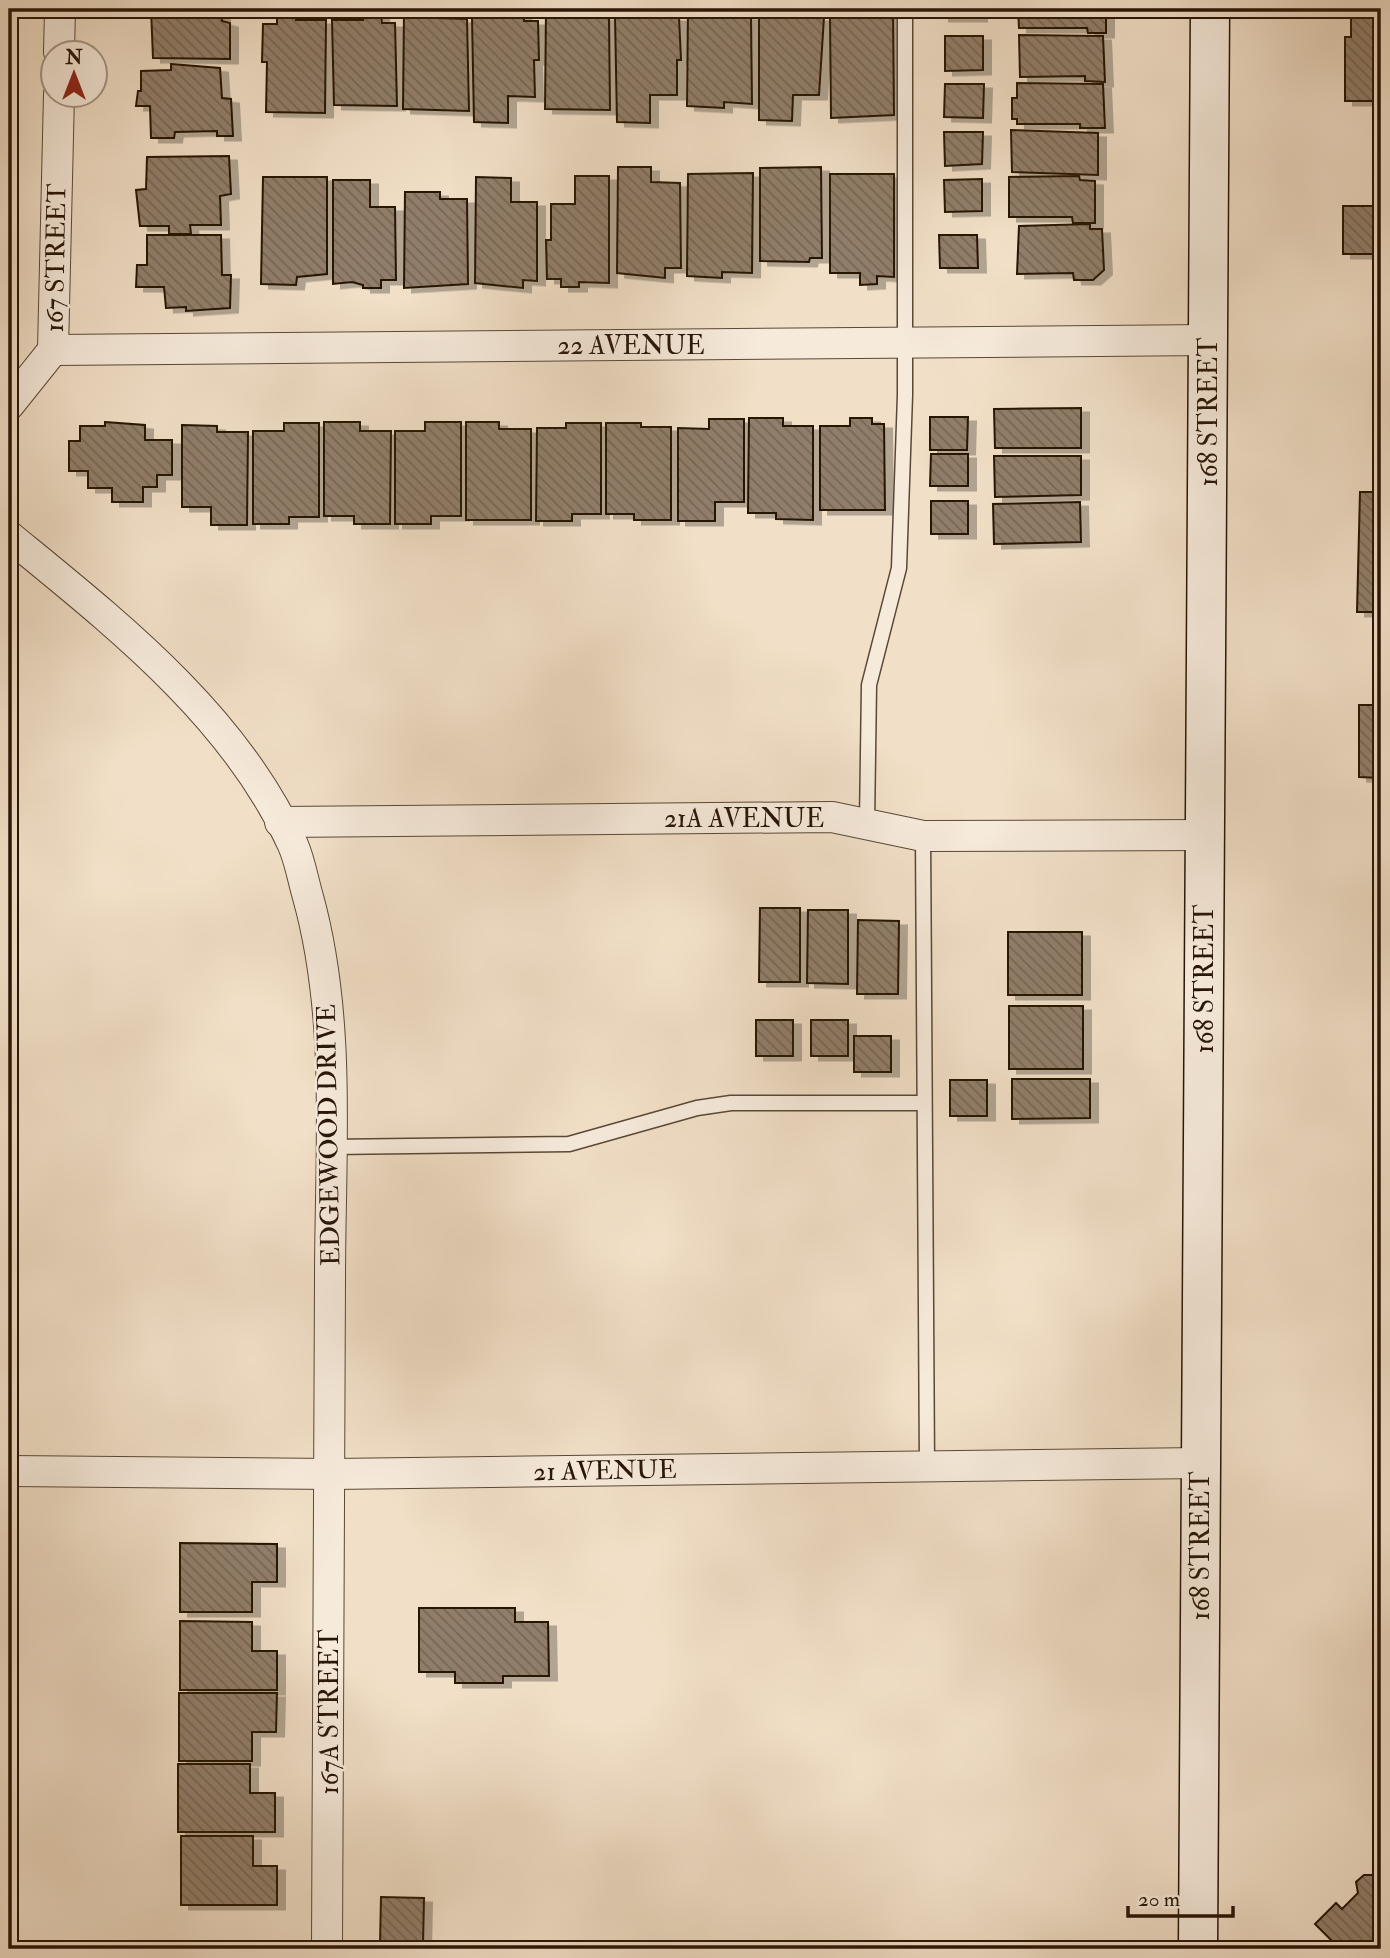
<svg xmlns="http://www.w3.org/2000/svg" width="1390" height="1958" font-family="'IM FELL Double Pica',serif">
	<style>
		.building { fill: url(#building-back-hatch); stroke: #281506; stroke-width: 2; filter: url(#shadow) }
		.lines { fill: none; stroke-linecap: round; stroke-linejoin: round }
		.service-casing { stroke: #5a4836; stroke-width: 17 }
		.minor-casing { stroke: #5a4836; stroke-width: 32 }
		.secondary-casing { stroke: #281506; stroke-width: 41 }
		.service { stroke: #f6eadb; stroke-width: 14 }
		.minor { stroke: #f6eadb; stroke-width: 30 }
		.secondary { stroke: #f6eadb; stroke-width: 38 }
		.labels { text-anchor: middle; stroke-width: 5; stroke-linejoin: round; paint-order: stroke }
		.street-label { font-size: 26px; fill: #281506; stroke: #f6eadb }
	</style>
	<defs>
		<pattern id="building-back-hatch" width="6" height="6" patternUnits="userSpaceOnUse" patternTransform="scale(1.75)"><rect width="6" height="6" fill="#917e6a"/><path d="M-1 5l2 2M0 0l6 6M5-1l2 2" fill="none" stroke="#766655"/></pattern>
		<filter id="shadow"><feDropShadow dx="8" dy="4.5" stdDeviation="0" flood-color="#0004"/></filter>
	</defs>
	<rect width="100%" height="100%" fill="#f1dfc7"/>
	<filter id="stains"><feTurbulence type="fractalNoise" baseFrequency=".00286" numOctaves="4"/><feColorMatrix values="0 0 0 0 .2 0 0 0 0 .09 0 0 0 0 .02 0 0 0 .5 -.17"/></filter>
	<radialGradient id="worn" r=".72"><stop offset=".6" stop-color="#630" stop-opacity="0"/><stop offset="1" stop-color="#630" stop-opacity=".3"/></radialGradient>
	<g class="building">
		<polygon points="151,9 222,9 222,21 230,23 230,59 153,58"/>
		<polygon points="419,9 436,9 437,18 467,19 469,111 403,109 404,12 419,11"/>
		<polygon points="546,9 572,9 572,17 609,16 610,110 545,109"/>
		<polygon points="663,9 664,17 679,17 681,60 677,60 677,95 650,95 650,123 617,122 615,16 646,17 646,10"/>
		<polygon points="688,9 722,9 722,15 751,16 752,104 724,102 724,108 687,106"/>
		<polygon points="786,9 808,9 808,17 824,17 819,95 793,95 792,121 759,120 759,15 786,15"/>
		<polygon points="860,9 893,9 894,115 831,118 830,17 859,17"/>
		<rect x="941" y="9" width="38" height="8"/>
		<polygon points="1018,9 1106,9 1106,33 1088,33 1087,28 1019,28"/>
		<polygon points="1351,9 1381,9 1381,101 1345,101 1345,37 1351,37"/>
		<polygon points="504,11 523,11 524,21 538,21 539,60 534,60 535,97 508,96 508,123 474,122 472,18 504,18"/>
		<polygon points="362,13 381,14 382,23 395,23 397,106 334,105 332,20 363,20"/>
		<polygon points="277,15 297,15 296,20 326,20 325,113 266,112 267,62 262,62 263,24 277,24"/>
		<polygon points="1019,35 1103,36 1105,82 1085,81 1085,76 1020,77"/>
		<polygon points="945,36 983,36 983,70 945,71"/>
		<polygon points="171,64 220,68 222,98 231,99 233,136 217,136 217,131 175,132 174,138 151,138 150,106 136,106 138,91 141,91 141,71 171,70"/>
		<polygon points="1017,83 1103,84 1105,128 1080,128 1080,124 1017,124 1017,119 1012,119 1012,98 1017,98"/>
		<polygon points="945,84 984,84 983,118 944,117"/>
		<polygon points="1011,130 1098,133 1098,175 1012,172"/>
		<polygon points="944,132 983,132 982,164 945,166"/>
		<polygon points="229,156 231,194 220,196 221,225 190,225 191,234 169,234 169,226 140,226 136,190 146,189 147,157"/>
		<polygon points="618,167 651,167 651,182 680,183 681,268 665,268 665,278 617,273"/>
		<polygon points="821,167 822,258 810,258 809,262 760,261 760,168"/>
		<polygon points="753,173 752,273 722,272 722,278 687,276 688,174"/>
		<polygon points="830,174 894,174 894,277 877,276 877,284 860,285 860,273 830,273"/>
		<polygon points="575,176 609,176 609,283 579,282 579,287 561,287 561,279 547,279 546,240 551,240 551,204 575,204"/>
		<polygon points="1079,176 1080,180 1095,181 1095,223 1073,223 1072,217 1009,217 1009,177"/>
		<polygon points="263,177 327,177 327,274 297,277 296,285 261,284"/>
		<polygon points="476,177 511,178 511,202 537,202 537,281 523,280 523,288 475,283"/>
		<polygon points="982,179 982,211 945,212 944,180"/>
		<polygon points="333,180 370,180 370,207 395,207 396,280 381,280 381,288 363,288 363,285 352,282 333,284"/>
		<polygon points="405,192 440,192 440,199 467,199 468,284 404,288"/>
		<rect x="1343" y="206" width="38" height="48"/>
		<polygon points="1090,224 1090,229 1102,229 1104,270 1093,280 1074,280 1073,273 1017,274 1019,226"/>
		<polygon points="147,235 221,235 222,275 231,275 230,308 186,311 186,307 166,308 164,287 136,287 137,265 147,265"/>
		<polygon points="939,235 977,235 978,268 940,268"/>
		<polygon points="1081,408 1081,448 995,448 994,409"/>
		<polygon points="930,417 968,417 967,450 930,450"/>
		<polygon points="749,418 783,418 783,426 813,426 813,520 776,519 776,513 748,513"/>
		<polygon points="850,418 872,418 872,424 884,424 885,510 820,510 820,426 850,426"/>
		<polygon points="709,419 744,419 744,502 715,502 715,521 678,521 678,428 709,429"/>
		<polygon points="105,422 145,425 145,440 172,440 172,475 157,475 157,487 143,487 143,502 112,502 112,488 88,488 88,471 69,471 69,441 80,441 80,426 105,426"/>
		<polygon points="324,422 360,422 360,431 391,431 390,524 354,524 354,516 324,516"/>
		<polygon points="425,422 461,422 461,516 431,516 431,524 395,524 395,431 425,431"/>
		<polygon points="466,422 499,422 499,429 531,429 531,520 466,520"/>
		<polygon points="284,423 319,423 319,517 289,517 289,524 253,524 253,431 284,431"/>
		<polygon points="566,423 601,423 601,514 572,514 572,521 536,521 537,428 566,428"/>
		<polygon points="606,423 641,423 641,427 671,427 671,520 634,520 634,514 606,514"/>
		<polygon points="182,425 217,426 217,432 248,432 247,525 211,525 211,507 182,507"/>
		<polygon points="931,454 968,454 968,486 930,486"/>
		<polygon points="994,456 1081,456 1081,495 995,497"/>
		<polygon points="1360,492 1381,492 1381,612 1357,612"/>
		<rect x="931" y="501" width="37" height="33"/>
		<polygon points="1080,502 1081,542 994,544 993,504"/>
		<polygon points="1359,705 1381,705 1381,778 1359,777"/>
		<polygon points="760,908 800,908 800,982 759,982"/>
		<polygon points="808,910 848,910 848,984 807,983"/>
		<polygon points="858,920 899,921 898,994 857,994"/>
		<rect x="1008" y="932" width="74" height="63"/>
		<rect x="1009" y="1006" width="74" height="63"/>
		<rect x="756" y="1020" width="37" height="36"/>
		<rect x="811" y="1020" width="37" height="36"/>
		<rect x="854" y="1036" width="37" height="36"/>
		<polygon points="1012,1079 1090,1079 1090,1118 1012,1119"/>
		<rect x="950" y="1080" width="37" height="36"/>
		<polygon points="180,1543 277,1544 277,1582 252,1582 252,1612 180,1612"/>
		<polygon points="419,1608 515,1608 515,1622 548,1622 549,1676 503,1676 503,1683 455,1683 455,1672 419,1672"/>
		<polygon points="180,1621 252,1622 252,1651 277,1651 277,1690 180,1690"/>
		<polygon points="179,1693 277,1693 276,1732 252,1732 252,1761 179,1761"/>
		<polygon points="178,1764 250,1764 250,1793 275,1793 275,1832 178,1832"/>
		<polygon points="181,1836 253,1836 253,1866 277,1866 277,1905 181,1905"/>
		<polygon points="1364,1875 1373,1875 1381,1883 1381,1935 1367,1949 1340,1949 1315,1924 1336,1903 1342,1909 1358,1893 1356,1882"/>
		<polygon points="381,1897 424,1898 423,1945 380,1944"/>
	</g>
	<g class="lines">
		<g class="service-casing">
			<g id="service">
				<polyline points="867,823 869,685 899,568 905,395 905,9"/>
				<polyline points="923,836 927,1467"/>
				<polyline points="330,1147 569,1144 697,1108 731,1103 923,1103"/>
			</g>
		</g>
		<g class="minor-casing">
			<g id="minor">
				<polyline points="59,52 60,9"/>
				<polyline points="53,350 1208,340"/>
				<polyline points="9,405 53,350 59,94"/>
				<path d="M9,536C115,623 235,716 293,845C300,861 303,880 308,897C342,1020 330,1152 330,1279C330,1503 328,1726 327,1949"/>
				<polyline points="280,822 832,817 923,836 1205,835"/>
				<polyline points="9,1471 332,1474 1201,1463"/>
			</g>
		</g>
		<g class="secondary-casing">
			<polyline id="secondary" points="1198,1949 1210,9"/>
		</g>
		<use href="#service" class="service"/>
		<use href="#minor" class="minor"/>
		<use href="#secondary" class="secondary"/>
	</g>
	<g class="labels">
		<g class="street-label">
			<text transform="translate(55 258) rotate(-89)" y="9">167 STREET</text>
			<text x="631" y="354">22 AVENUE</text>
			<text transform="translate(1208 412) rotate(-90)" y="9">168 STREET</text>
			<text x="744" y="827">21A AVENUE</text>
			<text transform="translate(1204 979) rotate(-90)" y="9">168 STREET</text>
			<text transform="translate(328 1135) rotate(-91)" y="9">EDGEWOOD DRIVE</text>
			<text transform="translate(605 1470) rotate(-1)" y="9">21 AVENUE</text>
			<text transform="translate(1200 1546) rotate(-90)" y="9">168 STREET</text>
			<text transform="translate(329 1712) rotate(-90)" y="9">167A STREET</text>
		</g>
	</g>
	<rect width="1390" height="1958" fill="none" stroke="#f1dfc7" stroke-width="35"/>
	<rect x="10" y="10" width="1369" height="1937" fill="none" stroke="#281506" stroke-width="3.5"/>
	<rect x="18" y="18" width="1355" height="1923" fill="none" stroke="#281506" stroke-width="2"/>
	<g transform="translate(74 74)"><circle r="33" fill="#f6eadb" stroke="#a49586" stroke-width="2"/>
	<path d="M0-5L12 26L0 18L-12 26Z" fill="#8f2418"/>
	<text y="-10" font-size="19" font-weight="bold" text-anchor="middle" fill="#281506">N</text>
	</g>
	<path d="M1128 1906v10h105v-10" fill="none" stroke="#281506" stroke-width="3.5"/>
	<text x="1138" y="1906" font-size="21" fill="#281506" stroke="#f6eadb" stroke-width="5" paint-order="stroke">20 m</text>
	<rect width="100%" height="100%" filter="url(#stains)"/>
	<rect width="100%" height="100%" fill="url(#worn)"/>
</svg>
